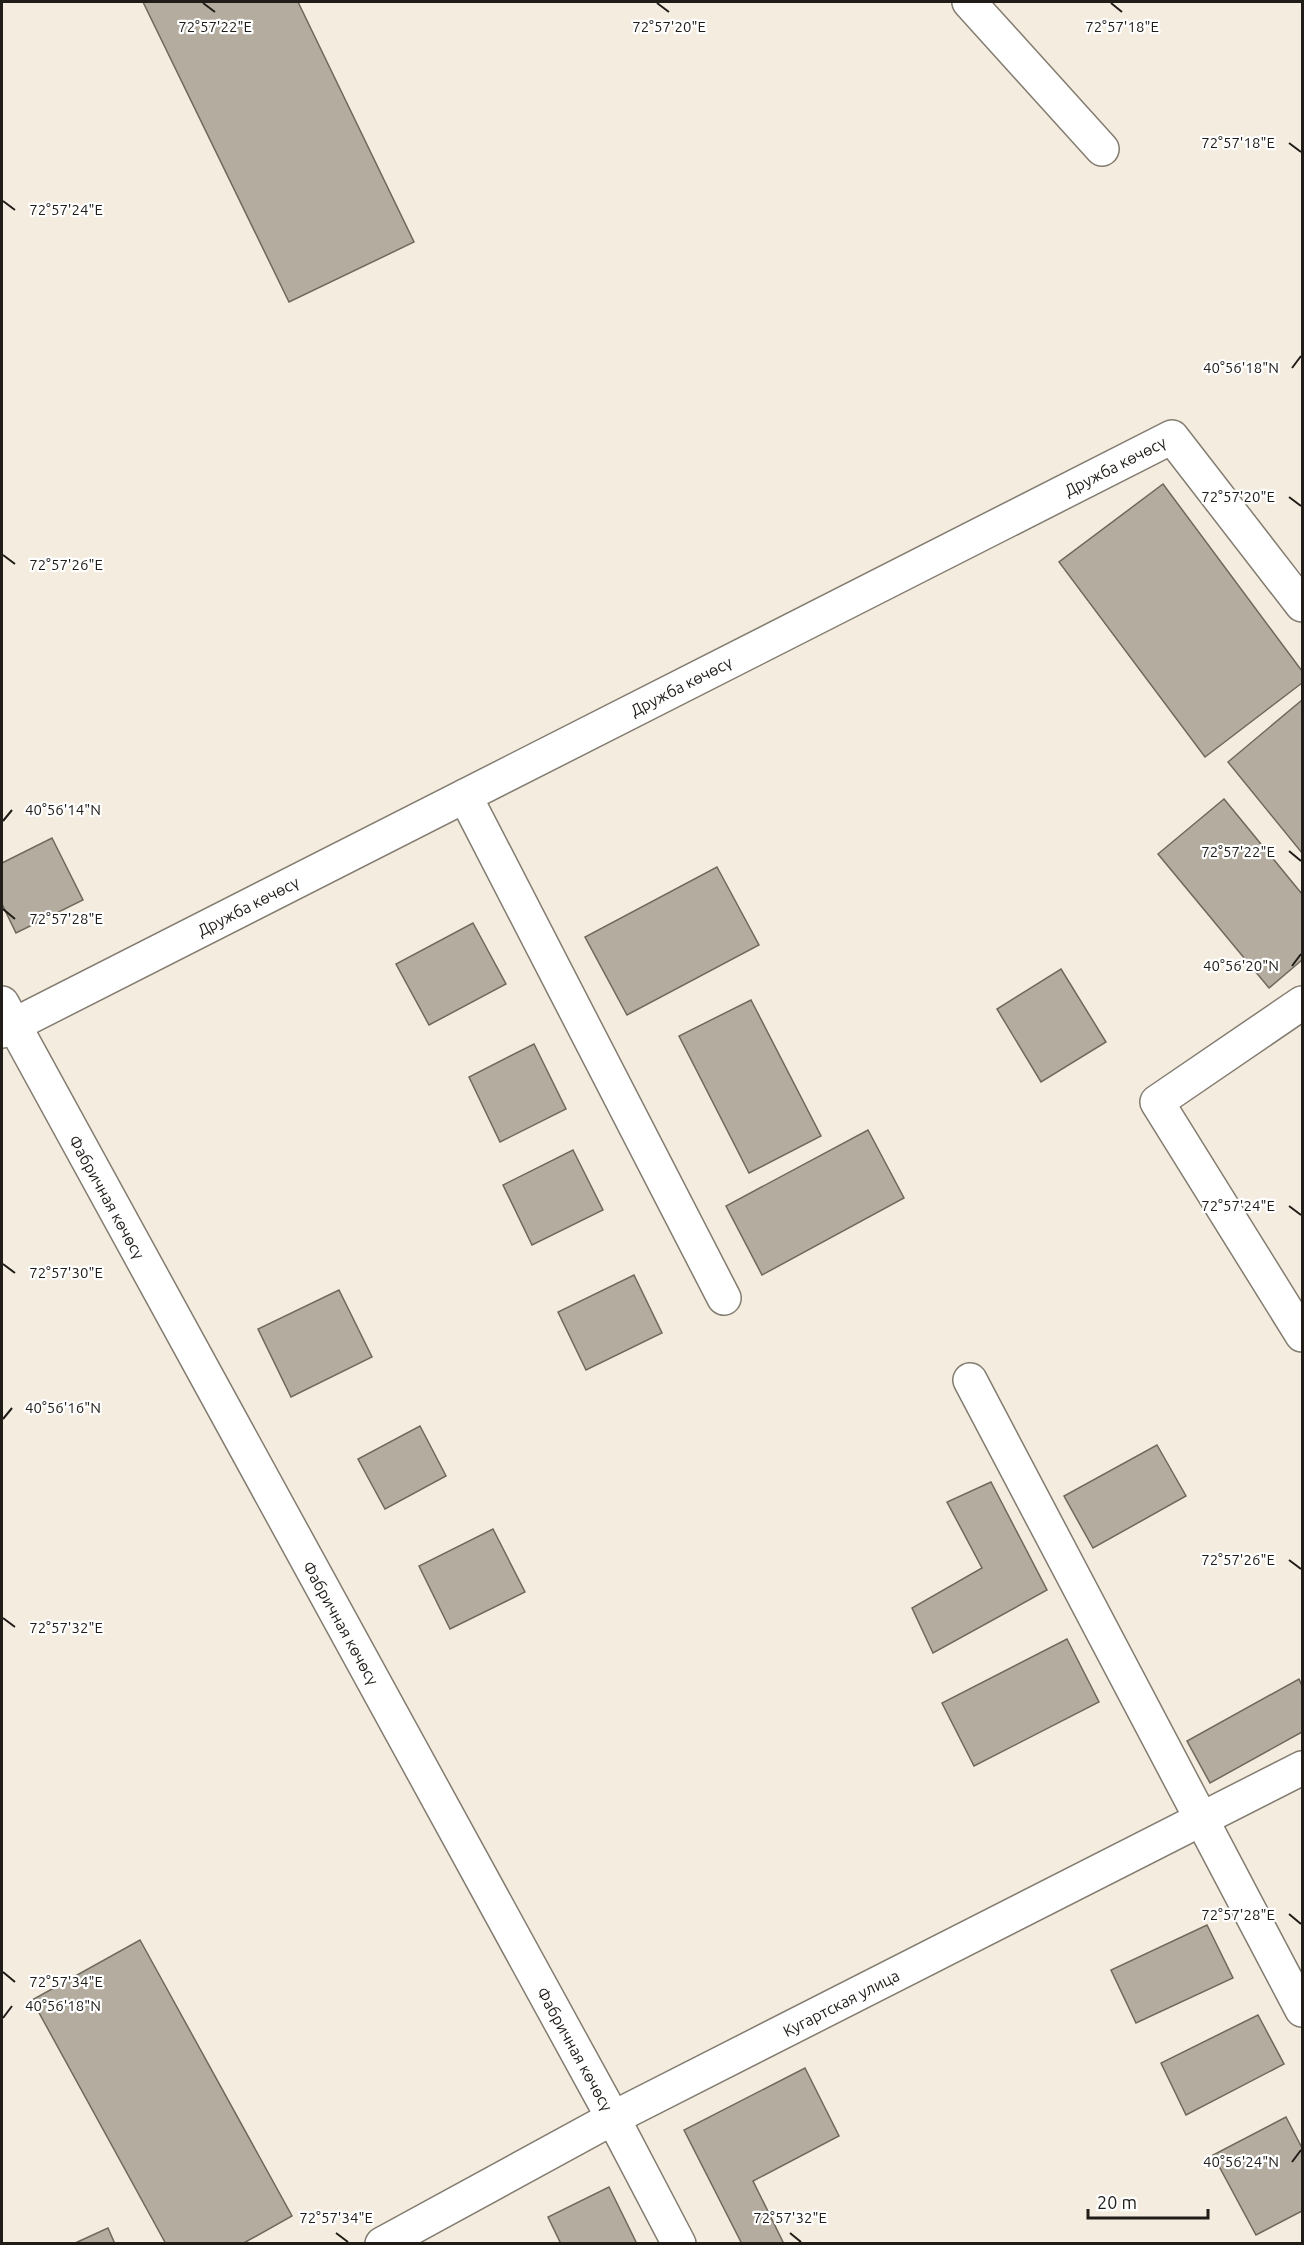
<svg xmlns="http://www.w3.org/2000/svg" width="1304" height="2245" font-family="Ubuntu,sans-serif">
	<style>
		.building { fill: #b4ad9f; stroke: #6f685c; stroke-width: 1.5 }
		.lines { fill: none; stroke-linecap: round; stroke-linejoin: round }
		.minor-casing { stroke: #837c70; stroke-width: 36 }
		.minor { stroke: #fff; stroke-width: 33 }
		.ticks { fill: none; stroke: #201d18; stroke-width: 2 }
		.labels { text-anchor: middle; stroke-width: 4.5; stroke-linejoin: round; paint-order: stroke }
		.street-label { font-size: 16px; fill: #201d18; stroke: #fff }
		.ticks-label { font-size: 15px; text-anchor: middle; fill: #201d18; stroke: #fff; stroke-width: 4.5; stroke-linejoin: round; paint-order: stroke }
	</style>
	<rect width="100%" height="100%" fill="#f4ecde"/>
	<g class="building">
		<polygon points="143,2 298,2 414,242 289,302"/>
		<polygon points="1163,484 1302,671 1302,683 1205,757 1059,562"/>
		<polygon points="1302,700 1302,853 1228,762"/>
		<polygon points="1224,799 1302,894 1302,960 1269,988 1158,854"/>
		<polygon points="52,838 83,900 16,933 2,904 2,863"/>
		<polygon points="717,867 759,945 627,1015 585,937"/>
		<polygon points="473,923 506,984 429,1025 396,964"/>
		<polygon points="1061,969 1106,1042 1041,1082 997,1009"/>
		<polygon points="751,1000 821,1136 749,1173 679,1036"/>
		<polygon points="534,1044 566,1109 500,1142 469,1077"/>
		<polygon points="868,1130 904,1198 762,1275 726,1206"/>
		<polygon points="573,1150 603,1210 532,1245 503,1185"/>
		<polygon points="634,1275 662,1333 586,1370 558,1312"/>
		<polygon points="339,1290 372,1357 291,1397 258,1329"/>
		<polygon points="420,1426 446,1476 385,1509 358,1459"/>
		<polygon points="1157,1445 1186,1496 1093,1548 1064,1496"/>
		<polygon points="991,1482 1047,1590 933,1653 912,1608 982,1568 947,1502"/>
		<polygon points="493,1529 525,1592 450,1629 419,1566"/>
		<polygon points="1067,1639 1099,1702 974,1766 942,1703"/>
		<polygon points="1299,1679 1302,1686 1302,1732 1210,1783 1187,1741"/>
		<polygon points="1207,1925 1233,1978 1136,2023 1111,1970"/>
		<polygon points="140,1940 292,2216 242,2244 166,2244 32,2000"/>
		<polygon points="1258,2015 1284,2064 1186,2115 1161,2063"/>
		<polygon points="805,2068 839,2136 753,2181 784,2244 742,2244 684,2130"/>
		<polygon points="1286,2117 1302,2148 1302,2211 1256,2235 1213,2155"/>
		<polygon points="609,2187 637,2244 561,2244 548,2217"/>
		<polygon points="108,2228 115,2244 73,2244"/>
	</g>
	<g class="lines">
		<g class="minor-casing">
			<g id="minor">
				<polyline points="969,2 1102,149"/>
				<polyline points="465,796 724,1298"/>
				<polyline points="2,1003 613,2118 679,2244"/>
				<polyline points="1302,1003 1157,1102 1302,1335"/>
				<polyline points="2,1031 1172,437 1302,605"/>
				<polyline points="970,1380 1302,2010"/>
				<polyline points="382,2244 613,2118 1302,1768"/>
			</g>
		</g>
		<use href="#minor" class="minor"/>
	</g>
	<path class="ticks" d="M203,3L215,12M657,3L669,12M1111,3L1122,12M1289,143L1301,152M3,201L15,210M1292,368L1301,356M1289,497L1301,506M3,555L15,564M3,821L12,810M1289,851L1301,861M3,909L15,919M1292,966L1301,954M1289,1206L1301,1215M3,1264L15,1273M3,1419L12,1408M1289,1560L1301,1569M3,1618L15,1627M1289,1914L1301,1924M3,1972L15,1982M3,2018L12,2006M1292,2162L1301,2150M336,2233L348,2242M790,2233L801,2242"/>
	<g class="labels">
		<g class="street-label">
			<text transform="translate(1115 466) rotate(-27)" y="6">Дружба көчөсү</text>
			<text transform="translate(681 686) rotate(-27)" y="6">Дружба көчөсү</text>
			<text transform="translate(248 906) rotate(-27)" y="6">Дружба көчөсү</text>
			<text transform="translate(107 1197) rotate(61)" y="6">Фабричная көчөсү</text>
			<text transform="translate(341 1623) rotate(61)" y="6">Фабричная көчөсү</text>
			<text transform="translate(841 2003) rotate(-27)" y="6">Кугартская улица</text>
			<text transform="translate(575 2049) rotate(61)" y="6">Фабричная көчөсү</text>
		</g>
	</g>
	<g class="ticks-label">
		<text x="215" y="32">72°57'22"E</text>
		<text x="669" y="32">72°57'20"E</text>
		<text x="1122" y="32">72°57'18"E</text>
		<text x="1238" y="148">72°57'18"E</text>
		<text x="66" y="215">72°57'24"E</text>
		<text x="1241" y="373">40°56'18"N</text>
		<text x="1238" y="502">72°57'20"E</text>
		<text x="66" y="570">72°57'26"E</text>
		<text x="63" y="815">40°56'14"N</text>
		<text x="1238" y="857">72°57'22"E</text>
		<text x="66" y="924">72°57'28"E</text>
		<text x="1241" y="971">40°56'20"N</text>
		<text x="1238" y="1211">72°57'24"E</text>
		<text x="66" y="1278">72°57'30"E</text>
		<text x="63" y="1413">40°56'16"N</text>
		<text x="1238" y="1565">72°57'26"E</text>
		<text x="66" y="1633">72°57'32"E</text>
		<text x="1238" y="1920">72°57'28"E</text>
		<text x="66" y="1987">72°57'34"E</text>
		<text x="63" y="2011">40°56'18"N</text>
		<text x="1241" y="2167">40°56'24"N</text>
		<text x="336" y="2223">72°57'34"E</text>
		<text x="790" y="2223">72°57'32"E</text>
	</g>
	<rect width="1304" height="2245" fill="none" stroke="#201d18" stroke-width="6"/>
	<path d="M1088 2209v9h120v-9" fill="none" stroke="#201d18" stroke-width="3"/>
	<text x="1097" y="2209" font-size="18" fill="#201d18" stroke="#ffffff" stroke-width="4.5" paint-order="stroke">20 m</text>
</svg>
